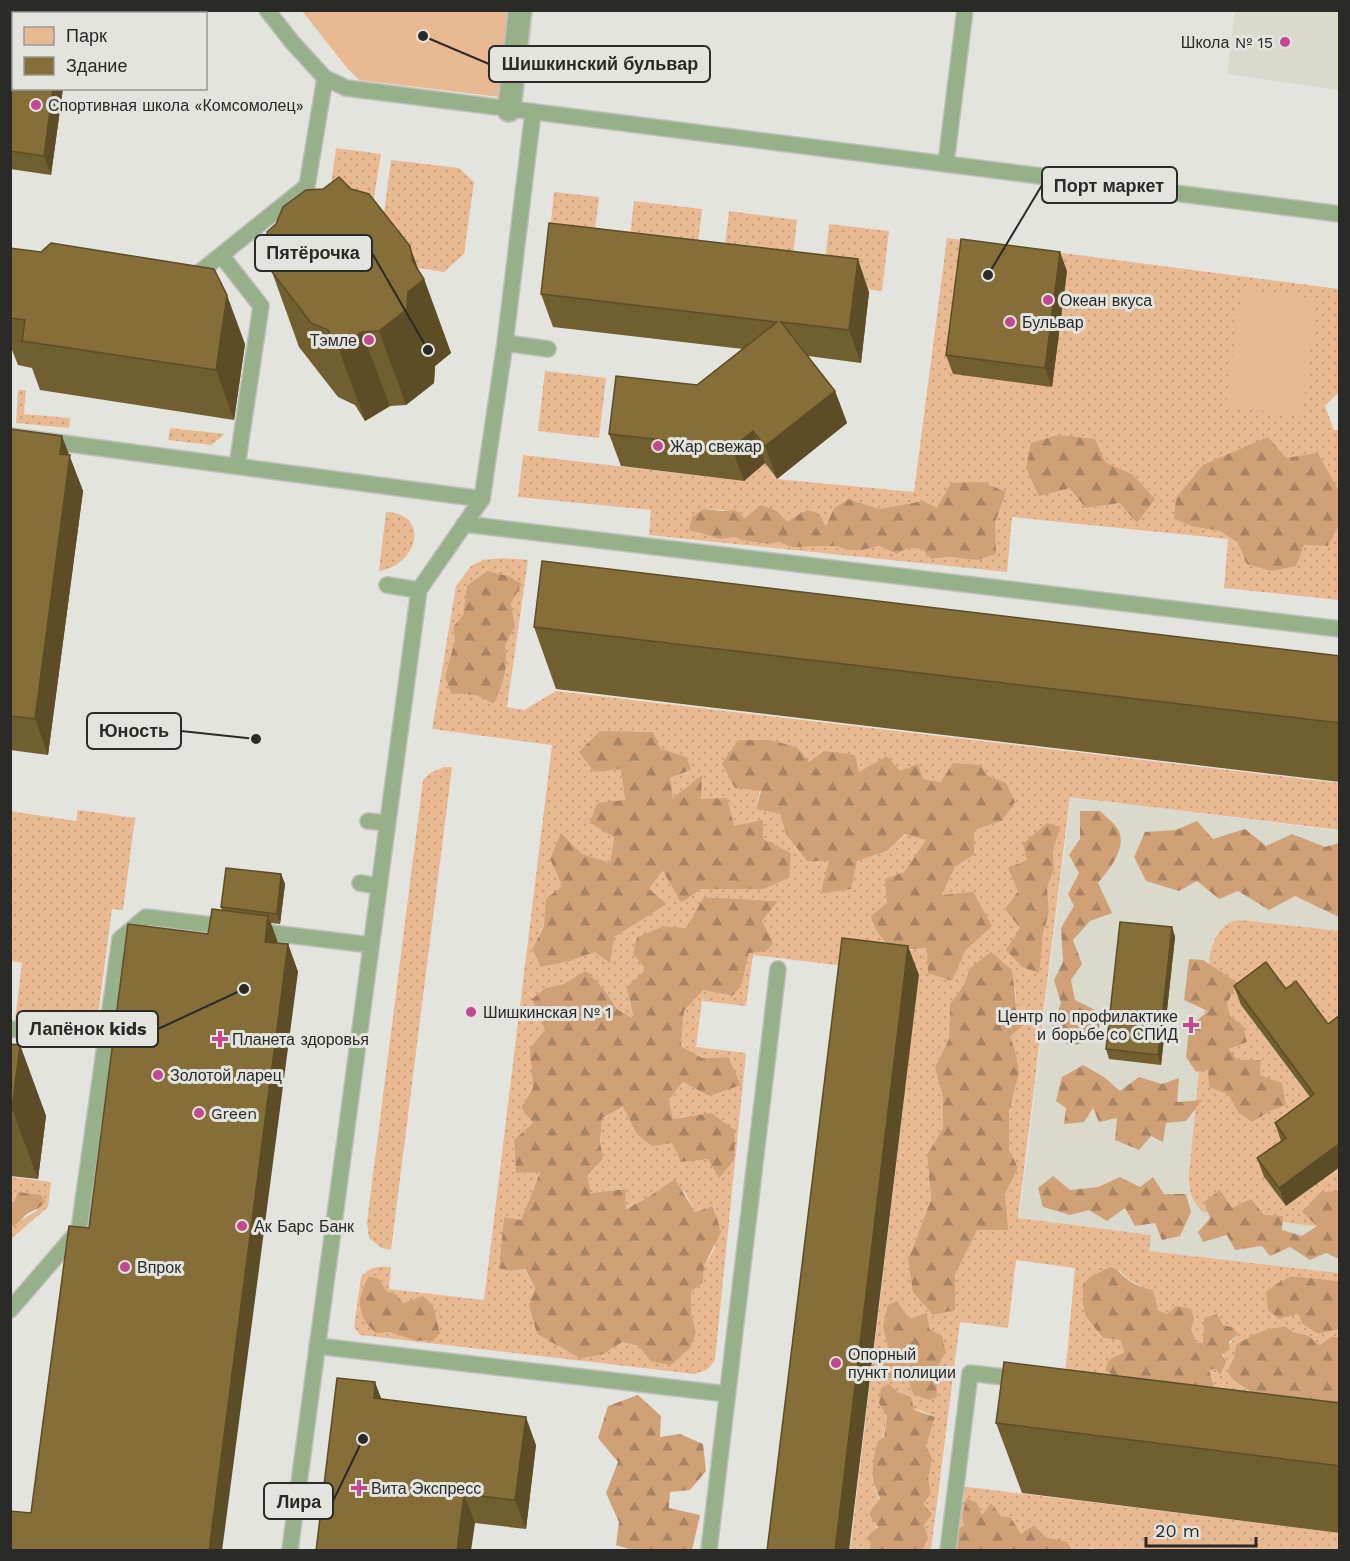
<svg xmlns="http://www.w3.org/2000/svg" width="1350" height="1561" font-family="'Work Sans',sans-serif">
<defs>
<pattern id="grass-dots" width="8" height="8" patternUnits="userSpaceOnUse" patternTransform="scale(1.5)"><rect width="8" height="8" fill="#e9ba92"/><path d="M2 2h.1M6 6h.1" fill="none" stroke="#c8a07e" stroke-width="1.8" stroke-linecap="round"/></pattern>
<pattern id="forest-firs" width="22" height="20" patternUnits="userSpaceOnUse" patternTransform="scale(1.5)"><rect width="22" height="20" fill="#d0a077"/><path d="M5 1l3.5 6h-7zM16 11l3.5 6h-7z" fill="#a98362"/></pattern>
</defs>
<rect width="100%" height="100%" fill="#e3e4dd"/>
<path fill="#d9dacc" d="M1235,11H1339V90L1227,74Z
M1071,797L1339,831V1273L1149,1251L1150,1235L1019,1219Z"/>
<path fill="url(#grass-dots)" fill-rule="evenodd" d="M336,148L381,154L370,222L329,199Z
M391,160L459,168L474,182L464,254L444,272L406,266L380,243Z
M554,192L599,197L592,256L548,251Z
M634,201L702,209L695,269L627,261Z
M729,211L797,220L790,280L722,272Z
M829,224L889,231L882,291L823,284Z
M947,238L1339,289V392L1325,406L1334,430H1339V491L1318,453L1194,527L1220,531L1237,542L1247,564L1304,545L1328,546L1339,525V600L1224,588L1228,539L1012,517L1007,572L649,535L651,510L518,497L523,455L744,481L765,463L776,479L914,492ZM1105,462L1132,474L1120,503L1086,508L1069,488ZM1006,492L995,523V554L977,560L949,557L931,559L922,549L908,548L897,554L879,546L862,550H846L836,546L792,547L779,542L768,544L742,540L735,537L721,539L689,530L704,509C721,511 732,508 745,518L777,511L787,521L807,510L818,513L827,526L849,499L879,509L923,501L937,509Z
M545,371L606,378L599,438L538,431Z
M18,390H26L24,414L70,418L69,428L16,423Z
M170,428L225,434L211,445L168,440Z
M386,512C432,514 417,566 379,571Z
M502,558L528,560L507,707L524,710L556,691L1339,783V830L1070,797L1018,1218L1151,1235L1149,1251L1339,1273V1281L1292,1276L1298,1314L1318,1334L1339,1329V1337H1331L1320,1345L1307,1335L1293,1332L1286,1327L1237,1345L1234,1358L1227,1371C1236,1387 1246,1385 1255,1397L1065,1376L1075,1268L1016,1260L1008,1328L960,1322L931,1550H923L928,1537L924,1525L923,1504L931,1494L928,1479L931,1458L926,1446L935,1417L922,1411L914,1410L910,1397L897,1392L879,1403L887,1416L874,1487C887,1510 875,1528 869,1550H850L919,975L753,955L746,1006L702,1001L696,1047L746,1053L715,1360L707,1370L695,1374L360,1335L354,1327L361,1277C369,1267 379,1266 391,1267L389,1289L484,1300L552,745L432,729L456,586L471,566L483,560ZM467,586L511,603L515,627L505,645C509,667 503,685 494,704L445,677L455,640L453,627L463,615ZM770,740L797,747L809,763L859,772L900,771L922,779L941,782L987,775L1006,783L1002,821L974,830V855L955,867L942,895L991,926L966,950L952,981L928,948L906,950L885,879L904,872L927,840L906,834L887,851L857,861L820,893L830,861L786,834L780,814L756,809ZM660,748L686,757L690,771L669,778L673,798L701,799L734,826L763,889H700L681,903L663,871L649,889L667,904L613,937L595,952L570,961L541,967L532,949L562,887L551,859L562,834L582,854L610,864L614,837L625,800L621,768ZM1061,827L1053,849L1054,870L1047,888L1049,912L1043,934L1038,973L1020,928L1005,909L1018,891L1027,860ZM705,897L778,901L762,921L765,952L749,953L741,987L732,996L703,990L684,1011L681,1046L702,1058L728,1057L709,1096L683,1082L669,1100L673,1119L688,1116L637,1134L624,1107L602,1118L600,1142L603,1159L588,1175L589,1193L625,1189V1209L650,1196L684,1191L695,1212L714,1206L716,1218L715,1248L704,1266L703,1283L691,1292V1312L696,1332L650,1361L639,1346L622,1342L604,1354L581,1359L537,1334L529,1306L535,1288L524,1269L511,1271L499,1268L504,1217L521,1220L540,1171L516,1173L514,1141L533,1123L521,1108L533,1088L531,1048L545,1030L546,988L563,984L586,972L603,988L617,1009L634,1020L646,969L664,926L686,928ZM969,968L1015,988L1017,1013L1024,1024L1010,1036C1024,1071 1003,1110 1009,1147C1010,1154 1015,1162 1018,1168L1005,1194L1006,1210L977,1229L955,1275V1309L908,1260L931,1199L927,1155L943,1128V1099L935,1067L949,1039L950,1004L964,985ZM1119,1270C1129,1282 1139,1286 1153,1290L1158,1310L1167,1314L1194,1320L1191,1329L1197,1343H1203L1204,1318L1217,1314L1223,1326L1239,1334C1224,1348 1222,1354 1220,1375L1216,1369L1209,1370L1214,1386L1125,1353L1120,1340L1103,1338L1086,1317ZM369,1276L378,1278L387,1292L396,1294L403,1303L422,1297L433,1305L440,1333L403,1337L389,1331L376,1333C363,1309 353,1302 369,1276ZM897,1301L910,1319L929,1329L946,1353C935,1366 936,1379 936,1397L881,1360L889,1350Z
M444,767H452L391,1250L381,1248L369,1238L367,1222L423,780L430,773Z
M78,810L135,818L123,910L112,909L95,1038L14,1028L22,963L11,961L10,811L76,821Z
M1241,920L1339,931V1049L1273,981L1241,1005L1303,1089L1336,1102L1264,1178L1286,1206L1339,1167V1229L1203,1212C1192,1202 1189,1191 1189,1176L1210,954C1214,937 1222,921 1241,920Z
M11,1177L51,1182L48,1207L11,1239L10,1227C21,1223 26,1215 37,1211L41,1195C29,1194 21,1202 11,1201Z
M960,1486L1340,1533L1339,1550H1132C1117,1547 1105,1554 1092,1548L1088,1550H1072L1066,1542L1046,1537L1034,1525L1021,1535L1011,1519L1001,1516L991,1504L982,1515L966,1498L962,1517L964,1526L956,1529Z"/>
<path fill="url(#forest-firs)" d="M1058,435L1095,439L1105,462L1132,474L1155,499L1137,523L1120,503L1086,508L1069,488L1039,496L1026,468L1031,443Z
M1268,437L1286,458L1318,453L1339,491V525L1328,546L1304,545L1296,566L1271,571L1247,564L1237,542L1220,531L1194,527L1174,519L1176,498L1203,465Z
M982,482L1006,492L995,523L996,554L977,560L949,557L931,559L922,549L908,548L897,554L879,546L862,550H846L836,546L792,547L779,542L768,544L742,540L735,537L721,539L689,530L692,517L704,509L722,511L735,510L745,518L761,505L777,511L787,521L807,510L819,513L826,526L834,508L849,499L879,509L923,501L937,508L951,483Z
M487,571L508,576L522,584L511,603L515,627L505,645C509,667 503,685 494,704L476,695L451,693L445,677L455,640L453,627L463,615L467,586Z
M600,731L653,732L660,748L686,757L691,770L670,778L673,798L702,775L701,799L727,798L734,826L763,820V839L791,853L789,878L763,889H701L681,903L663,871L649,889L667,904L614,937L610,963L595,952L570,961L541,967L532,949L544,926L546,899L562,886L550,859L561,833L582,854L610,863L614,837L590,823L597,803L625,800L621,769L594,772L579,752Z
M738,740H770L797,747L809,762L824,751L855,755L859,772L887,756L900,771L918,764L923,779L941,782L953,763L980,765L987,775L1006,783L1015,802L1002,821L974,830V855L955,867L942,895L973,892L992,926L966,950L952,981L928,973L927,948C896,951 881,949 871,916L887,903L885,879L904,872L926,840L905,834L887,851L857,861L851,889L820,894L829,861H807L786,834L780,814L756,809L761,791L735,788L722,764Z
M1080,811H1100C1105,816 1113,822 1117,828C1129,846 1109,870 1098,883L1112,913L1090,921L1073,940L1082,964L1071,980L1075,1000L1103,1014L1095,1040L1069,1046L1051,1029L1061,1003L1054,980L1063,962L1061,928L1074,906L1068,894L1079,873L1069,855L1080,839Z
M1197,821L1213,839L1245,829L1266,846L1292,834L1325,847L1339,843V917L1295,896L1269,910L1238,891L1219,899L1197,881L1179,891L1146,881L1134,857L1145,832L1176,830Z
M1047,823L1061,827L1053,849L1054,870L1047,888L1049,912L1043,934L1039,973L1022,967L1006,950L1020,928L1005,909L1018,891L1008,868L1027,860L1023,844Z
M704,897L778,901L762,921L773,944L765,952L749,953L741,987L732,996L703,990L684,1011L681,1046L702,1058L728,1057L741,1085L709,1096L683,1082L669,1100L673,1119L711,1113L735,1130L734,1160L719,1178L708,1159L681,1162L672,1143L652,1146L637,1134L623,1107L602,1118L600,1142L603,1159L588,1175L590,1193L625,1189L626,1209L650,1196L675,1179L695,1212L713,1206L721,1232L704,1266L703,1283L691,1292V1312L696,1332L690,1348L671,1365L650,1361L639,1346L622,1342L604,1354L581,1359L537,1334L529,1306L535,1288L525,1269L511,1271L499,1268L504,1217L521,1220L540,1172L516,1173L514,1140L533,1123L521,1108L533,1088L530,1048L545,1030L532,999L546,988L563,984L586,971L603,988L617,1009L634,1019L627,987L646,969L633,954L637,937L664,926L686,928Z
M991,952L1012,970L1017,1013L1024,1025L1010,1036L1015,1050L1019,1072L1009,1111V1149L1018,1168L1005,1194L1008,1230H977L955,1275V1310L933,1315L913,1292L908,1260L931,1199L927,1155L943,1128V1099L935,1067L949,1039L950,1004L964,985L969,969Z
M1189,959L1203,960L1238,983L1227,1003L1230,1016L1243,1026L1247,1042L1228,1049L1238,1060H1261L1260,1075L1282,1083L1286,1105L1270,1111L1252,1122L1239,1113L1228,1094L1209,1087L1208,1070L1196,1072L1186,1057L1189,1028L1208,1011L1184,1000Z
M1083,1065L1104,1077L1120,1091L1139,1077L1162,1084L1179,1078L1177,1102L1202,1100L1186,1121L1166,1123L1163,1142L1151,1136L1139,1150L1115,1140L1117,1118L1099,1122L1093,1108L1084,1122L1064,1124L1066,1108L1056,1101L1062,1077Z
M1053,1176L1070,1190L1098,1187L1120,1177L1140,1187L1153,1177L1164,1194H1186L1191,1212L1180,1236L1162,1240L1155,1223L1135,1226L1125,1208L1107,1221L1089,1210L1070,1215L1043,1207L1038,1188Z
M1220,1190L1232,1208L1251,1199L1264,1215L1283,1216L1282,1230L1302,1236L1317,1226L1302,1212L1321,1192L1339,1191V1259L1326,1253L1310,1260L1290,1247L1270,1256L1262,1246L1235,1250L1227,1235L1203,1242L1198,1232L1210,1218L1204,1202Z
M18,1192L41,1195L45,1202C38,1210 35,1209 27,1214C21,1219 19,1224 11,1227V1201L14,1202Z
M1110,1267C1122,1271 1120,1275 1130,1281C1137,1286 1145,1288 1153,1290L1158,1310L1167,1314L1176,1306L1191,1309L1194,1320L1191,1329L1197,1343L1203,1342L1204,1318L1217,1314L1223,1325L1231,1327L1239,1334L1229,1342L1230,1349L1222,1355L1226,1362L1220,1375L1216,1369L1209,1370L1214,1386L1210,1389L1118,1378L1106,1371C1106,1359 1115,1356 1125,1353L1120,1340L1103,1338L1086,1317L1083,1304V1284L1092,1276Z
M369,1276L378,1278L387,1292L396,1294L403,1303L423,1296L433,1305L440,1333L433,1341L414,1340L389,1332L376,1333C356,1316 356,1298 369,1276Z
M1292,1276L1339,1281V1329L1318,1334L1303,1324L1298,1314L1279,1319L1268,1310L1266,1292L1278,1283Z
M897,1301L910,1319L927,1313L929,1329L942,1336L946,1353C935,1366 936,1379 937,1397L929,1400L913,1394L908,1377L887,1378L881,1360L889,1350L883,1326L888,1305Z
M1286,1327L1293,1332L1307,1335L1320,1345L1331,1337H1339V1408L1255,1397C1246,1384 1237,1388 1227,1371L1234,1358L1236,1345C1253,1334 1266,1328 1286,1327Z
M889,1384L897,1392L911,1397L914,1410L935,1417L926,1446L932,1458L928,1479L931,1494L923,1504L932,1514L924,1525L928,1537L923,1550H869L871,1544L868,1536L878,1527L869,1514L880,1498C869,1480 872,1461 878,1441L884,1437L887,1416L879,1403L881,1388Z
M638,1395L661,1416L660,1437L680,1434L703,1444L706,1471L690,1490L670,1492L669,1508L700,1515L692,1550H632L616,1545L619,1522L606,1493L618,1462L598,1438L608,1406Z
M966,1498L977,1503L982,1515L991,1503L1001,1516L1011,1518L1021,1534L1034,1525L1046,1537L1067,1542L1072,1550H954L956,1529L964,1526L962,1517Z"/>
<path fill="#e9ba92" d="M302,11H527L517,99L359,80L348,69Z
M1242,289L1317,299L1302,416L1226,406Z"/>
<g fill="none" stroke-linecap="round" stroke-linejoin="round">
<g stroke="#bebfb9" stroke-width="18">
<path id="service" d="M267,10L292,42L325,78L346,88L1340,214
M946,163L965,10
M221,255L261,306L237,466
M190,280L307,186L325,78
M505,343L548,349
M10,436L482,499
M464,524L1340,629
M387,585L419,590
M368,821L388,823
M360,883L379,886
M255,931L371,945
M10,1029L47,1033
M10,1310L79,1230L120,939L146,917L228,927
M317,1346L727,1394
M290,1550L419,590L482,499L505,343L533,112
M709,1550L778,969
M948,1550L970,1373L1021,1379"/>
</g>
<g stroke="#bebfb9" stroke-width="26">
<path id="pedestrian" d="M509,110L520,10"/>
</g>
<use href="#service" stroke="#96b18a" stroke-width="15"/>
<use href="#pedestrian" stroke="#96b18a" stroke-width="22"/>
</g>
<path fill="#725f2f" d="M10,10H73V14H14L63,88L51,175L10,169Z
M10,248L245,344L234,420L40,390L32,368L18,365L10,345Z
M1067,271L1052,387L953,374L946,355Z
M272,272H419L424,279L451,353L435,366L434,383L406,405L390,406L365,421L355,405L338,397L299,347Z
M869,292L861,363L808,356L835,391L847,423L777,479L765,463L744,481L621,466L609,434L697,385L743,349L553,327L541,294Z
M10,429L69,455L83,491L48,755L10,750Z
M534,627L1340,656V782L556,689Z
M281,874L285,884L280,924L271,923L278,943L288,944L298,972L31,1513L89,1228L208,934L222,910L221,907Z
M1172,927L1175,937L1161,1065L1109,1059L1106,1049Z
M1234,986L1286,989L1328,1024L1340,1015L1286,1206L1264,1177L1257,1158L1281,1141L1275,1123L1310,1097L1241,1005Z
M10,1044L20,1045L46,1116L38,1179L10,1176Z
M382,1399L536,1445L526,1529L475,1523Z
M1340,1403V1533L1022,1493L996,1423Z"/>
<path fill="#5d4d26" d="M64,10H73V14H63Z
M53,88H63L51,175L44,156Z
M410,246L422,280L424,279L451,353L435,366L434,383L406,405L379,331L408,292L413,262Z
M1060,252L1067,271L1052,387L1045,368Z
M858,259L869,292L861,363L849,330Z
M227,295L245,344L234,420L216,370Z
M362,332L390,406L365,421L338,347Z
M835,391L847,423L777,479L765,446Z
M753,431L765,463L744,481L732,448Z
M62,436L83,491L48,755L35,719Z
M281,874L285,884L280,924L277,914Z
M268,916L278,943L265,942Z
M1172,927L1175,937L1161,1065L1158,1055Z
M288,944L298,972L222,1551H209Z
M908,946L919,975L849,1551H835Z
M20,1045L46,1116L38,1179L12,1109Z
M1340,1143V1167L1286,1206L1279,1188Z
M375,1382L386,1411L374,1398Z
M526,1417L536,1445L526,1529L515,1500Z
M464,1494L475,1523L471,1551H457Z"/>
<path fill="#856e37" stroke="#5d4d26" stroke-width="1.5" d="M10,10H64L63,14H14V88H53L44,156L10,151Z
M339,177L351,189L369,194L410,246L413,262L424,279L408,292L407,309L379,331L362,332L338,347L328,330L311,323L272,272L267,232L276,224L283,207L306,190L323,189Z
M549,223L858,259L849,330L781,322L835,391L765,446L753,431L732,448L609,434L616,376L697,385L777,322L541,294Z
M961,239L1060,252L1045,368L946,355Z
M51,243L214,269L227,295L216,370L22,341L25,320L10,318V248L41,252Z
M10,429L62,436L60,454L70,455L35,719L10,716Z
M542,561L1340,656V723L534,627Z
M226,868L281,874L277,914L221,907Z
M212,909L268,916L265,942L288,944L209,1551H10V1511L31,1513L69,1226L89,1228L128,924L208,934Z
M1120,922L1172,927L1158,1055L1106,1049Z
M842,938L908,946L835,1551H767Z
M1266,962L1286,989L1296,981L1328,1024L1340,1015V1143L1279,1188L1257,1158L1286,1138L1275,1123L1314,1094L1234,986Z
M10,1044L20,1045L12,1109H10Z
M1004,1362L1340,1403V1466L996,1423Z
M337,1378L375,1382L374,1398L526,1417L515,1500L464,1494L457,1551H316Z"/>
<g fill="#c54691" stroke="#e3e4dd" stroke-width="2">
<circle cx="1285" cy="42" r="6"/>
<circle cx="36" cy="105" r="6"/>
<circle cx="1048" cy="300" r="6"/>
<circle cx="1010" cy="322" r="6"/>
<circle cx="369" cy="340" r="6"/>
<circle cx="658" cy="446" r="6"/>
<circle cx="471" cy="1012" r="6"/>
<path d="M1188 1016h6v6h6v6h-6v6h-6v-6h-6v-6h6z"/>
<path d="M217 1030h6v6h6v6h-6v6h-6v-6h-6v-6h6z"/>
<circle cx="158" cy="1075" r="6"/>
<circle cx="199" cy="1113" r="6"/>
<circle cx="242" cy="1226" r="6"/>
<circle cx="125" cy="1267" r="6"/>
<circle cx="836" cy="1363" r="6"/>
<path d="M356 1479h6v6h6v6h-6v6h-6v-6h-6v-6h6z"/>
</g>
<g text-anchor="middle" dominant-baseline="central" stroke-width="6" stroke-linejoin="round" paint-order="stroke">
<g font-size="16" fill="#2a2a28" stroke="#e3e4dd" text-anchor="start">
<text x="1273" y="42" text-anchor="end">Школа № 15</text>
<text x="48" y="105">Спортивная школа «Комсомолец»</text>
<text x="1060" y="300">Океан вкуса</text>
<text x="1022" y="322">Бульвар</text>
<text x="357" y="340" text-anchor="end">Тэмле</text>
<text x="670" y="446">Жар свежар</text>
<text x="483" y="1012">Шишкинская № 1</text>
<text x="1178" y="1016" text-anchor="end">Центр по профилактике<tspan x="1178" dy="18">и борьбе со СПИД</tspan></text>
<text x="232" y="1039">Планета здоровья</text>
<text x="170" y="1075">Золотой ларец</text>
<text x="211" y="1113">Green</text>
<text x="254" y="1226">Ак Барс Банк</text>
<text x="137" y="1267">Впрок</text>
<text x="848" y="1354">Опорный<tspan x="848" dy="18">пункт полиции</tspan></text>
<text x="371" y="1488">Вита Экспресс</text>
</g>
</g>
<path fill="none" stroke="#2a2a28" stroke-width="2" d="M423 36L489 64M988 275L1042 185M428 350L372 253M256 739L181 731M244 989L158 1029M363 1439L333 1501"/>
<g fill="#2a2a28" stroke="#e3e4dd" stroke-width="2">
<circle cx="423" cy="36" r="6"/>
<circle cx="988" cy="275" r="6"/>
<circle cx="428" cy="350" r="6"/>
<circle cx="256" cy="739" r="6"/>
<circle cx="244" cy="989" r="6"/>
<circle cx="363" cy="1439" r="6"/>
</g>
<g fill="#e3e4dd" stroke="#2a2a28" stroke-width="2">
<rect x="489" y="46" width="221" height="36" rx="6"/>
<rect x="1042" y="167" width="135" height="36" rx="6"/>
<rect x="255" y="235" width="117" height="36" rx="6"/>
<rect x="87" y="713" width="94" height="36" rx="6"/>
<rect x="17" y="1011" width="141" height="36" rx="6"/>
<rect x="264" y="1483" width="69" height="36" rx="6"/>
</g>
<g font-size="18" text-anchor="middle" font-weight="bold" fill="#2a2a28">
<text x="600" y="70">Шишкинский бульвар</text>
<text x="1109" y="192">Порт маркет</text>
<text x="313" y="259">Пятёрочка</text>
<text x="134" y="737">Юность</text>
<text x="88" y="1035">Лапёнок kids</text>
<text x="299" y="1508">Лира</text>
</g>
<rect width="1350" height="1561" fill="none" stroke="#2a2a28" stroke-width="24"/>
<rect x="12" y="12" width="195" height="78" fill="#e3e4dd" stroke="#999a95" stroke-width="1.5"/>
<rect x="24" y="27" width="30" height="18" fill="#e9ba92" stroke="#999a95" stroke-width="1.5"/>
<text x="66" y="42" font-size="18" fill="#2a2a28">Парк</text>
<rect x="24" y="57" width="30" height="18" fill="#856e37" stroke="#999a95" stroke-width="1.5"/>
<text x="66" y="72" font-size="18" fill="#2a2a28">Здание</text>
<path d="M1146 1537v9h110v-9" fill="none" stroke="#2a2a28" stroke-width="3"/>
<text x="1155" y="1537" font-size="18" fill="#2a2a28" stroke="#e3e4dd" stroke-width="4.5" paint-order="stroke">20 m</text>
</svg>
